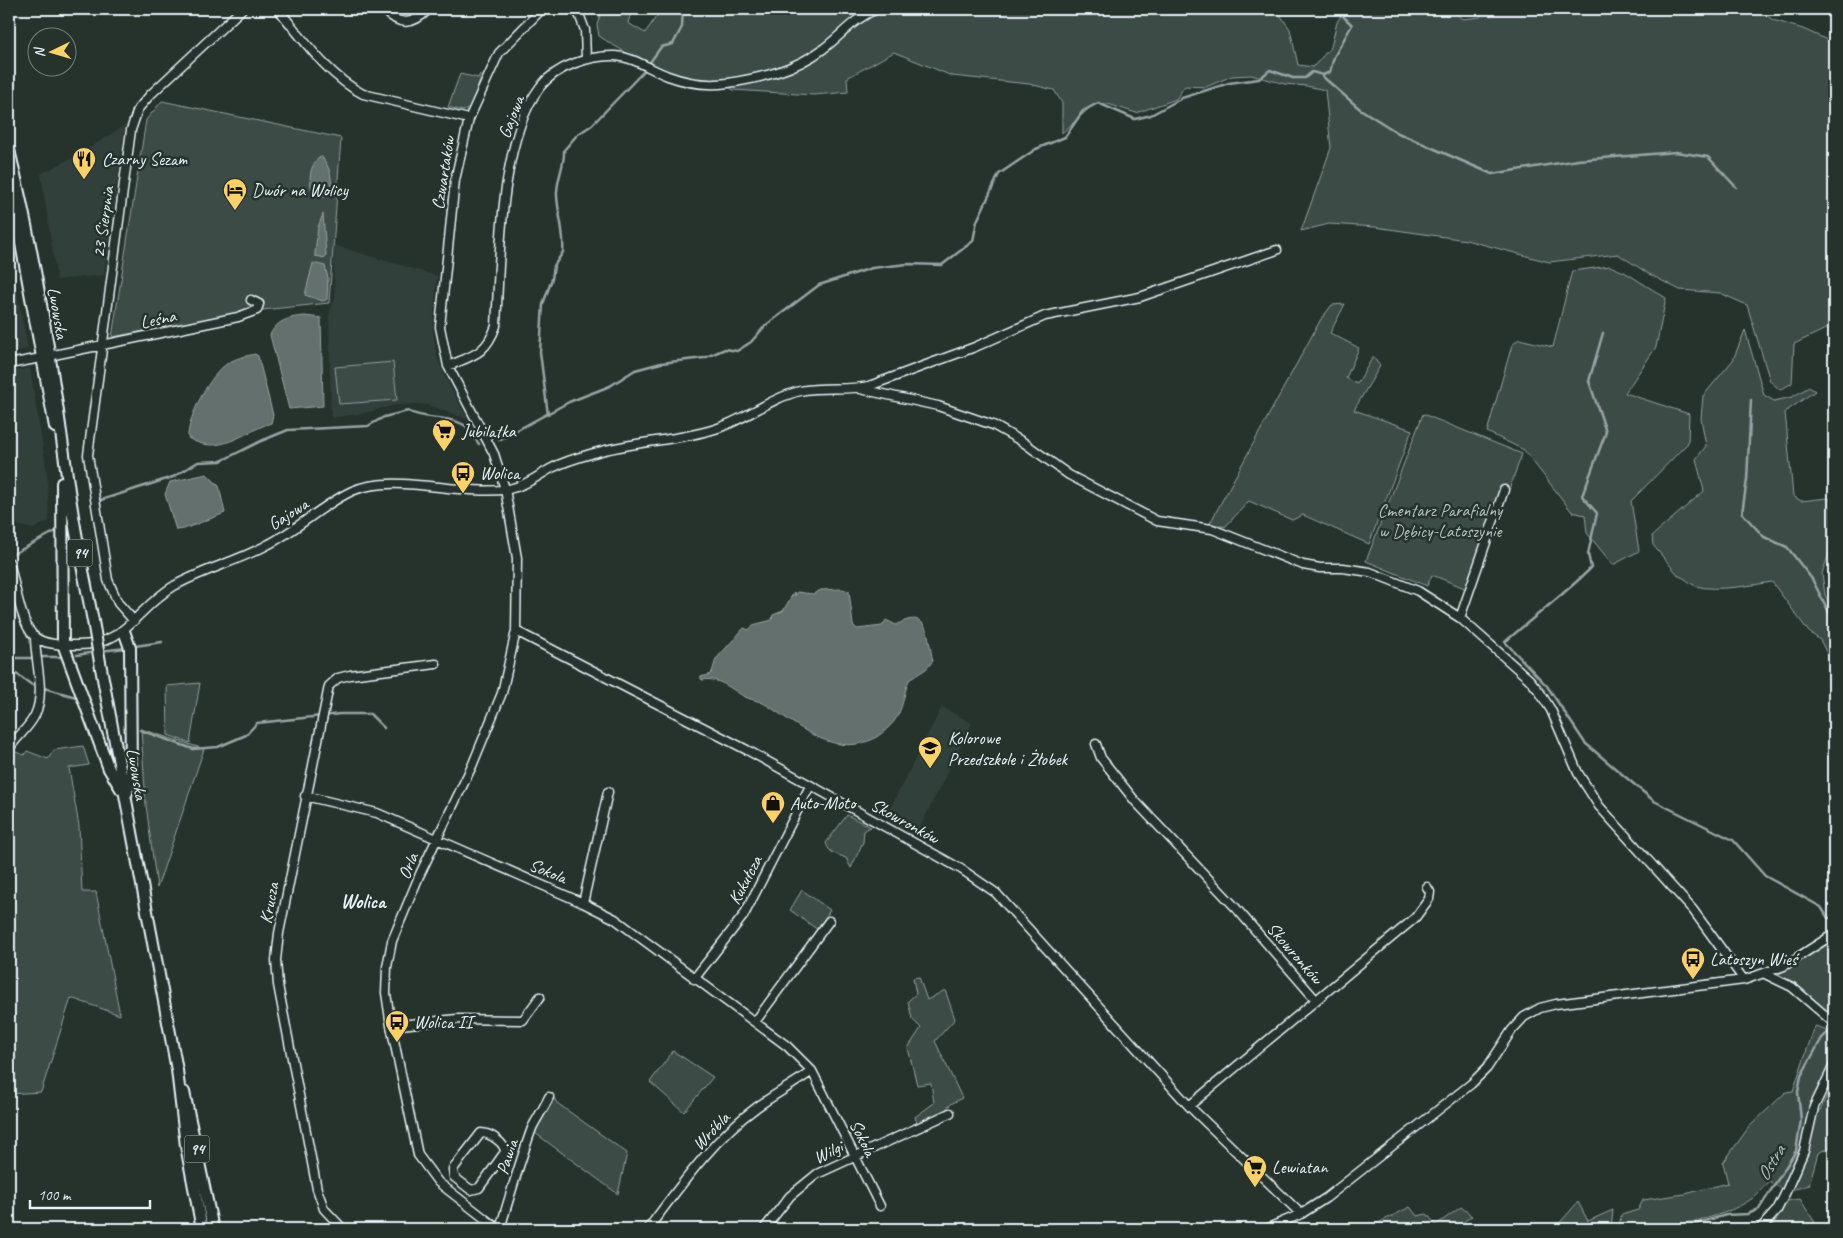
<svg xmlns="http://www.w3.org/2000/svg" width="1843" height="1238" font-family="Caveat,sans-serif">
<rect width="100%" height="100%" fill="#26332d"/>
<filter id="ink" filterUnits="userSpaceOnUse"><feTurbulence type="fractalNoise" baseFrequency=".02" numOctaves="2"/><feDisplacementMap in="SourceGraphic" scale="10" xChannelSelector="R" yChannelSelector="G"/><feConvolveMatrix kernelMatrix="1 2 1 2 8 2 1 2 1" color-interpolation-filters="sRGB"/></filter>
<g filter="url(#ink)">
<path fill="#333f3a" d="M125,125L104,275L57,280L41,174L85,151Z
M333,245L437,276L433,331L436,354L445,377L468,419L428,405L419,404L395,405L364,413L331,418L329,315L335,298Z
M9,251L28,349L9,353Z
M30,368L47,473L49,521L33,529L18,525L9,519V372Z
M942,707L972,723L915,837L889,822L887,814Z"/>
<path fill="#3e4b47" stroke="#939ea0" d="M602,9H638L631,12L628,23L645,33L656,17L664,9H1276L1290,29L1298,65L1313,67L1331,47L1337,22L1345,9H1451L1462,19L1480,17L1486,9H1758L1773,20L1803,29L1834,43V325L1794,344L1792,383L1780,390L1770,381L1747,305L1720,293L1680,290L1649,274L1618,254L1549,262L1466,240L1375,227L1329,224L1301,231L1331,148L1325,90L1307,86L1285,84L1251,75L1232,76L1206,87L1185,86L1176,99L1136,113L1108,104H1094L1062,133V103L1054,90L1029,84L952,76L894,52L847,78L848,92L814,95L733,90L721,81C678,83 634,59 599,36L597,25Z
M460,74L478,78L480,74L482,75L470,108L463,111L448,107Z
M162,101L341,138L329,303L244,312L112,337L146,120Z
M1610,266L1626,273L1666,298L1656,347L1625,393L1689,414L1688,443L1631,501L1639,551L1613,565L1587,533L1585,515L1572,512L1524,450L1487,432L1512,345L1519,339L1553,347L1572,271Z
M1345,304L1330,333L1359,348L1346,378L1357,384L1373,357L1380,366L1354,410L1412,430L1369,544L1303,515L1292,520L1249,501L1225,527L1210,523L1321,319L1332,305Z
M1745,330L1764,395L1774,401L1792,397L1809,387L1815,391L1785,412L1793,496L1801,501L1827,498L1834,501V547L1829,554L1822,573L1825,595L1834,612V667L1820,640L1809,632L1772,582C1753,585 1715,592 1696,586C1690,584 1686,578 1679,576L1653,545L1652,536L1704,491L1696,459L1706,446L1701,418L1703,396L1733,360Z
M393,362L397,400L339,404L335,367Z
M1423,414L1522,454L1472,591L1432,575L1427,586L1366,561Z
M200,683L190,743L168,735L167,686Z
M141,729L204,749L157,888L146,805Z
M83,746L89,765L69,768L79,826L82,892H96L120,1015L71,998L41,1092L9,1094V759L13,751L24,755L27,751L48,759L54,750Z
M847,815L871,827L864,830L863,842L851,868L846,858C837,854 829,854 826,843Z
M802,890L830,910L818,930L790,910Z
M1834,939V1018L1779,974Z
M919,977L927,1000L945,990L955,1019L935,1041L962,1098L951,1104L945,1110L917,1123L915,1117L934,1103L931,1083L917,1085L908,1048L921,1028L912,1019L908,1001L916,994L913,978Z
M1815,1026L1834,1032V1055L1809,1105L1820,1111L1834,1078V1127H1831L1830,1147L1818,1153L1809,1185C1789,1191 1786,1193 1769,1181C1764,1186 1759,1193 1753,1198C1719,1222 1660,1229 1619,1229L1621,1215L1638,1210L1643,1200L1685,1194L1728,1183L1723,1163L1749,1127L1786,1092L1793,1091Z
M673,1051L713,1077L684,1112L650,1082Z
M554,1098L557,1103L627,1153L618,1194L535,1133L550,1101Z
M1800,1199L1819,1229H1768L1778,1218L1787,1201Z
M1578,1202L1588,1221L1613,1210L1611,1229H1549L1556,1227Z
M1410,1207L1417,1216L1427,1214L1436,1225L1461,1207L1472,1216L1453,1229H1366Z"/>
<path fill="#636f6d" stroke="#98a3a5" d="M321,156C331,168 333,180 330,194L325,197L314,196C308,181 308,167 321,156Z
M323,214L326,255L325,258L315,256V253L318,227Z
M313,263L325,266L328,278L327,299L323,301L305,295Z
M305,316L321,318L323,406L289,409L270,335C277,320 290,317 305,316Z
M255,354L258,356L273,415L271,423C243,432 219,457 188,438C187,418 210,374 228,363C236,358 246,356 255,354Z
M207,474L219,486L225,513L184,529L176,530L165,494L170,482Z
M842,589L849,591L853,625L857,629L882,626L886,620L896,625C930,606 927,637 933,661L926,669L909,680C904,692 904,703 898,715C894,724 880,736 871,740C831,757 797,724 765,704C758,700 750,700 743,696C730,688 718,677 702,680L700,677L709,675L712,672L716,659L744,628L749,630L753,625L772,620L773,615L783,611L794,592L795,596L797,592L813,594L821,590Z"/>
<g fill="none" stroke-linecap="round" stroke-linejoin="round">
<path stroke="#98a3a5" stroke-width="2.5" d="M1322,76L1360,109L1398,133L1492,174L1578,160L1676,152L1708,157L1736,187
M1603,333L1589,381L1606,432L1582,496L1597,513L1588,554L1591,568C1564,595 1534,616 1505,642L1547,686L1585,743L1654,801L1733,840L1765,876L1821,907L1828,918H1834
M1751,400L1747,480L1742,513L1764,537L1787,547L1812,579L1834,622
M548,415L540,352L543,304L552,279L554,266L563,252C565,233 558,215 557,196C556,179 565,166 564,150L577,135L592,125L643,72L661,47L673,44L682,27L683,9
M499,440L569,402L610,386L635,370L661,363L704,358L725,349L737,351L751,342L765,326L819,285L872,268L907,264L942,265L973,241L977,221L999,174L1036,149L1065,137L1083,111L1098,103L1135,119L1151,115L1182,98L1229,83L1259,79L1270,70L1293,78H1305L1312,72L1323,75L1330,72L1334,57L1352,25L1341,14L1347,9
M101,500L173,477L198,462L221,461L261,441L288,430L368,426L384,417L408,411C425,421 449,414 467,427C471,431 475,439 479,444
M15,553L56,531
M135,646L162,642
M100,651L126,648
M9,654L14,658H31
M77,655L95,652
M40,657H61
M15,673L32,685
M44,688L76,697
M140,730L193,749L218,747L246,735L257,723L340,714H370L384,728
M1678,1229L1726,1215L1748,1214L1759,1209L1796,1151L1801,1120L1798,1092L1801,1076L1822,1038L1834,1027"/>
<g stroke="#e8f1f8" stroke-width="11">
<path id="minor" d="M278,9C303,39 327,75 363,94L469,119
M384,9C399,27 413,25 429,9
M577,9L585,30L586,59
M49,356L238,317L257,310L259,304L251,300
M9,364L41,358
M448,366C474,355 486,354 496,326C500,258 499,141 540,87C556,66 591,55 615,56C634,57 651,70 668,76C687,83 707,86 728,83C761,78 795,70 823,49C842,35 854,18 877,9
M860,389L938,406L993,425L1023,442L1069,475L1157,521L1212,529L1303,565L1320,568H1343L1370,572L1418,591L1460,618L1529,679L1539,691L1551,710L1578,773L1599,806L1693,910L1744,980
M9,562C14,579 21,625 34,636C43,645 63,645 76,645C127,646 136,608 174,586C204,569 239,561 269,544C298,529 322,505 352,491C395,472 462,497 509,489C527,485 537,476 552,468C565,461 580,457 594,453C634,441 677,441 715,429C745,420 770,398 800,391C823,386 846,391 869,386L975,347L1045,316L1140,297L1277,250
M1460,618L1504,490
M134,621L118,603L108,580L88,455L131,130L138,109L150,95L242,9
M516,631L747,750L961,869L996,893L1189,1106L1301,1214
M1096,744L1101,758L1135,801L1236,908L1316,1000
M9,749C16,737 29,728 35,715C46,692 35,662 35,637
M305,796L377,813L583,903L615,919L787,1046L812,1071L880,1206
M583,903L608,792
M1765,974L1792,987L1834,1023
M694,979L744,915L810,786
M755,1022L829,921
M391,1026L457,1019L523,1020L540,997
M1189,1106L1415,918L1429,899L1430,892L1427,887
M481,1133C490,1133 505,1143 505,1152L479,1188L471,1190L454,1177L453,1169Z
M343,1229L324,1209L317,1189L278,985L276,960L279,933L329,686L338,678L350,675L436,664
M498,1229L438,1182L418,1155L391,1026L386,993L387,967L392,941L420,874L472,766L502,693L516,631L517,558L505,489L494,454L448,366L440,327L455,180L469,119L499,53L542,9
M500,1229C510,1195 520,1161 532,1128C537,1118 544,1108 549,1097
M648,1229C680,1186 714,1138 757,1107C775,1094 794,1084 812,1071
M764,1229L790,1196L817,1174L950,1113
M1266,1229L1301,1214L1326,1198L1471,1084L1487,1068L1512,1030L1524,1017L1540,1008L1556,1004L1744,980L1784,966L1834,934
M1760,1229L1777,1210L1784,1196L1804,1151L1814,1107L1834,1065"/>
</g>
<g stroke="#e8f1f8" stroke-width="14">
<path id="major" d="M9,150C36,259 53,372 68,483C74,529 84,575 93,621
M9,179L55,427
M62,483L63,644L109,769L121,789
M124,631L130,648L131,775L127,793
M101,668L177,1070L186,1146L202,1229
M184,1092L213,1229"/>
</g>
<use href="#minor" stroke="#26332d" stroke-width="8"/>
<use href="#major" stroke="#26332d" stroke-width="10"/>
<g stroke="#e8f1f8" stroke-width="14" stroke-linecap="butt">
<path id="major-bridge" d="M93,621L101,668"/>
</g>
<use href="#major-bridge" stroke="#26332d" stroke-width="10"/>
</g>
</g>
<defs>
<g id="restaurant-pin" transform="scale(1.25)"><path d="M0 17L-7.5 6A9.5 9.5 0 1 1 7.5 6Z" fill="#ffd166" stroke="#26332d"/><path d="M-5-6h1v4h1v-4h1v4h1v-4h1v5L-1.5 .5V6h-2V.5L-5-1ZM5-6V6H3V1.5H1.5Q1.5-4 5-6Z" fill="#111"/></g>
<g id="hotel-pin" transform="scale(1.25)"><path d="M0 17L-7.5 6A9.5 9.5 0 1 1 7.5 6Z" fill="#ffd166" stroke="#26332d"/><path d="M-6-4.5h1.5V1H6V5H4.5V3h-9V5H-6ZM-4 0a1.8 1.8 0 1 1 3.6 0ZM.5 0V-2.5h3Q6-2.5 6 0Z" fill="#111"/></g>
<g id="supermarket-pin" transform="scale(1.25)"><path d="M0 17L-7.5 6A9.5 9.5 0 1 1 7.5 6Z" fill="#ffd166" stroke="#26332d"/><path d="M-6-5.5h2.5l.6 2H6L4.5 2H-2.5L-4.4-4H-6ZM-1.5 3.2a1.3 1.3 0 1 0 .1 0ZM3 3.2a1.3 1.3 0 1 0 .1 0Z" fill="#111"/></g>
<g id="bus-pin" transform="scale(1.25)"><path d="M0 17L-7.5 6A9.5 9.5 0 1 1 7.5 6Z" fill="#ffd166" stroke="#26332d"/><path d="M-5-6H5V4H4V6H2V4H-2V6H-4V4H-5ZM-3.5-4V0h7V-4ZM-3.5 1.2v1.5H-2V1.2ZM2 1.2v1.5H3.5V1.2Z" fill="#111"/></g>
<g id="school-pin" transform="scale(1.25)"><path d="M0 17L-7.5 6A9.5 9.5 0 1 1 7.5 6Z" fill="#ffd166" stroke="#26332d"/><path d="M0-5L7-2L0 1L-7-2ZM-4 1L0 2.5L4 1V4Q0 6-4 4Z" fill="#111"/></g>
<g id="shop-pin" transform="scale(1.25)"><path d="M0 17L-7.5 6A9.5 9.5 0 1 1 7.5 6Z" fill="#ffd166" stroke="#26332d"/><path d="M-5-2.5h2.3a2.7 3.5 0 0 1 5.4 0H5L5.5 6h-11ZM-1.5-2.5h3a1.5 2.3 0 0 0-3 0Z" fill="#111"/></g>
</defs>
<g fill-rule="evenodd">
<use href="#restaurant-pin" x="84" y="159"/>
<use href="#hotel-pin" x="235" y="190"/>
<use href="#supermarket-pin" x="444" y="431"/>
<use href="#bus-pin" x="463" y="473"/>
<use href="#school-pin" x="930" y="748"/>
<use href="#shop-pin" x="773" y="803"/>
<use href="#bus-pin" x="1693" y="959"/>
<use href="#bus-pin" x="397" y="1022"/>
<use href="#supermarket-pin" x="1255" y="1167"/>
</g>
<g text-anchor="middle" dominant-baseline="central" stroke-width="5" stroke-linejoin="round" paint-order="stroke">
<g fill="#26332d" stroke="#aeb8bb" stroke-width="1">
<rect x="67.5" y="539.5" width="25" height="27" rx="4"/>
<rect x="184.5" y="1135.5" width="25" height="27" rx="4"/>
</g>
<g font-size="16" font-weight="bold" fill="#e8f1f8">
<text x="80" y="553">94</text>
<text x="197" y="1149">94</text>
</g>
<g font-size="18" fill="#e8f1f8" stroke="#26332d">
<text transform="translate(511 117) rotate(-69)">Gajowa</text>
<text transform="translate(443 173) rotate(-81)">Czwartaków</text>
<text transform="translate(103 222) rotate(-82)">23 Sierpnia</text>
<text transform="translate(58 313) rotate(80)">Lwowska</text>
<text transform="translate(158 319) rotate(-12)">Leśna</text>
<text transform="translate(288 514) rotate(-33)">Gajowa</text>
<text transform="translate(137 774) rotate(80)">Lwowska</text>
<text transform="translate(905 821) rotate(29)">Skowronków</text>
<text transform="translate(408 866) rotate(-67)">Orla</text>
<text transform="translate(548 871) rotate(23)">Sokola</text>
<text transform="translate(745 880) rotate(-62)">Kukułcza</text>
<text transform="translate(269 903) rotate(-79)">Krucza</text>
<text transform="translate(1295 953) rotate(49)">Skowronków</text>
<text transform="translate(711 1131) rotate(-46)">Wróbla</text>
<text transform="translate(863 1138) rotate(64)">Sokola</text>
<text transform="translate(828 1152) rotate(-26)">Wilgi</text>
<text transform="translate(507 1157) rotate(-72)">Pawia</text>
</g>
<g font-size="18" fill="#e8f1f8" stroke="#26332d" text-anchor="start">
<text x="102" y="159">Czarny Sezam</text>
<text x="252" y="190">Dwór na Wolicy</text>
<text x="462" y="431">Jubilatka</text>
<text x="480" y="473">Wolica</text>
<text x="948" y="738">Kolorowe<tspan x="948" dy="21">Przedszkole i Żłobek</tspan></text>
<text x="790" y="803">Auto-Moto</text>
<text x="1710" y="959">Latoszyn Wieś</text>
<text x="414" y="1022">Wolica II</text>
<text x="1272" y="1167">Lewiatan</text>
</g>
<g font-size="18" fill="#b5bfc3" stroke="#26332d">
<text x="1440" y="510">Cmentarz Parafialny<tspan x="1440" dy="21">w Dębicy-Latoszynie</tspan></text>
</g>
<g font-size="19" font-style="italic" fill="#b3bdc0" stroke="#26332d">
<text transform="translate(1771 1163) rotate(-59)">Ostra</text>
</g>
<g font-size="20" font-weight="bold" fill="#e8f1f8" stroke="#26332d">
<text x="363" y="901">Wolica</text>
</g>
</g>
<rect width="1843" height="1238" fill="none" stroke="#26332d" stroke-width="30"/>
<rect x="15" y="15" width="1813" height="1208" fill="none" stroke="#e8f1f8" stroke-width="2" filter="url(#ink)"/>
<g transform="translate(52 52) rotate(265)"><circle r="24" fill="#26332d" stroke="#747f7e"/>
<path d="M0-4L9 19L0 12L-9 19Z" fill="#ffd166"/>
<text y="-8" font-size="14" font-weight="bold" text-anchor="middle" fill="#e8f1f8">N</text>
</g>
<path d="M30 1200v8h120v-8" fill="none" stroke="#e8f1f8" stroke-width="2.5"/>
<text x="38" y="1200" font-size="15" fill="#e8f1f8" stroke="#26332d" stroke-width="4" paint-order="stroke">100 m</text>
</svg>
